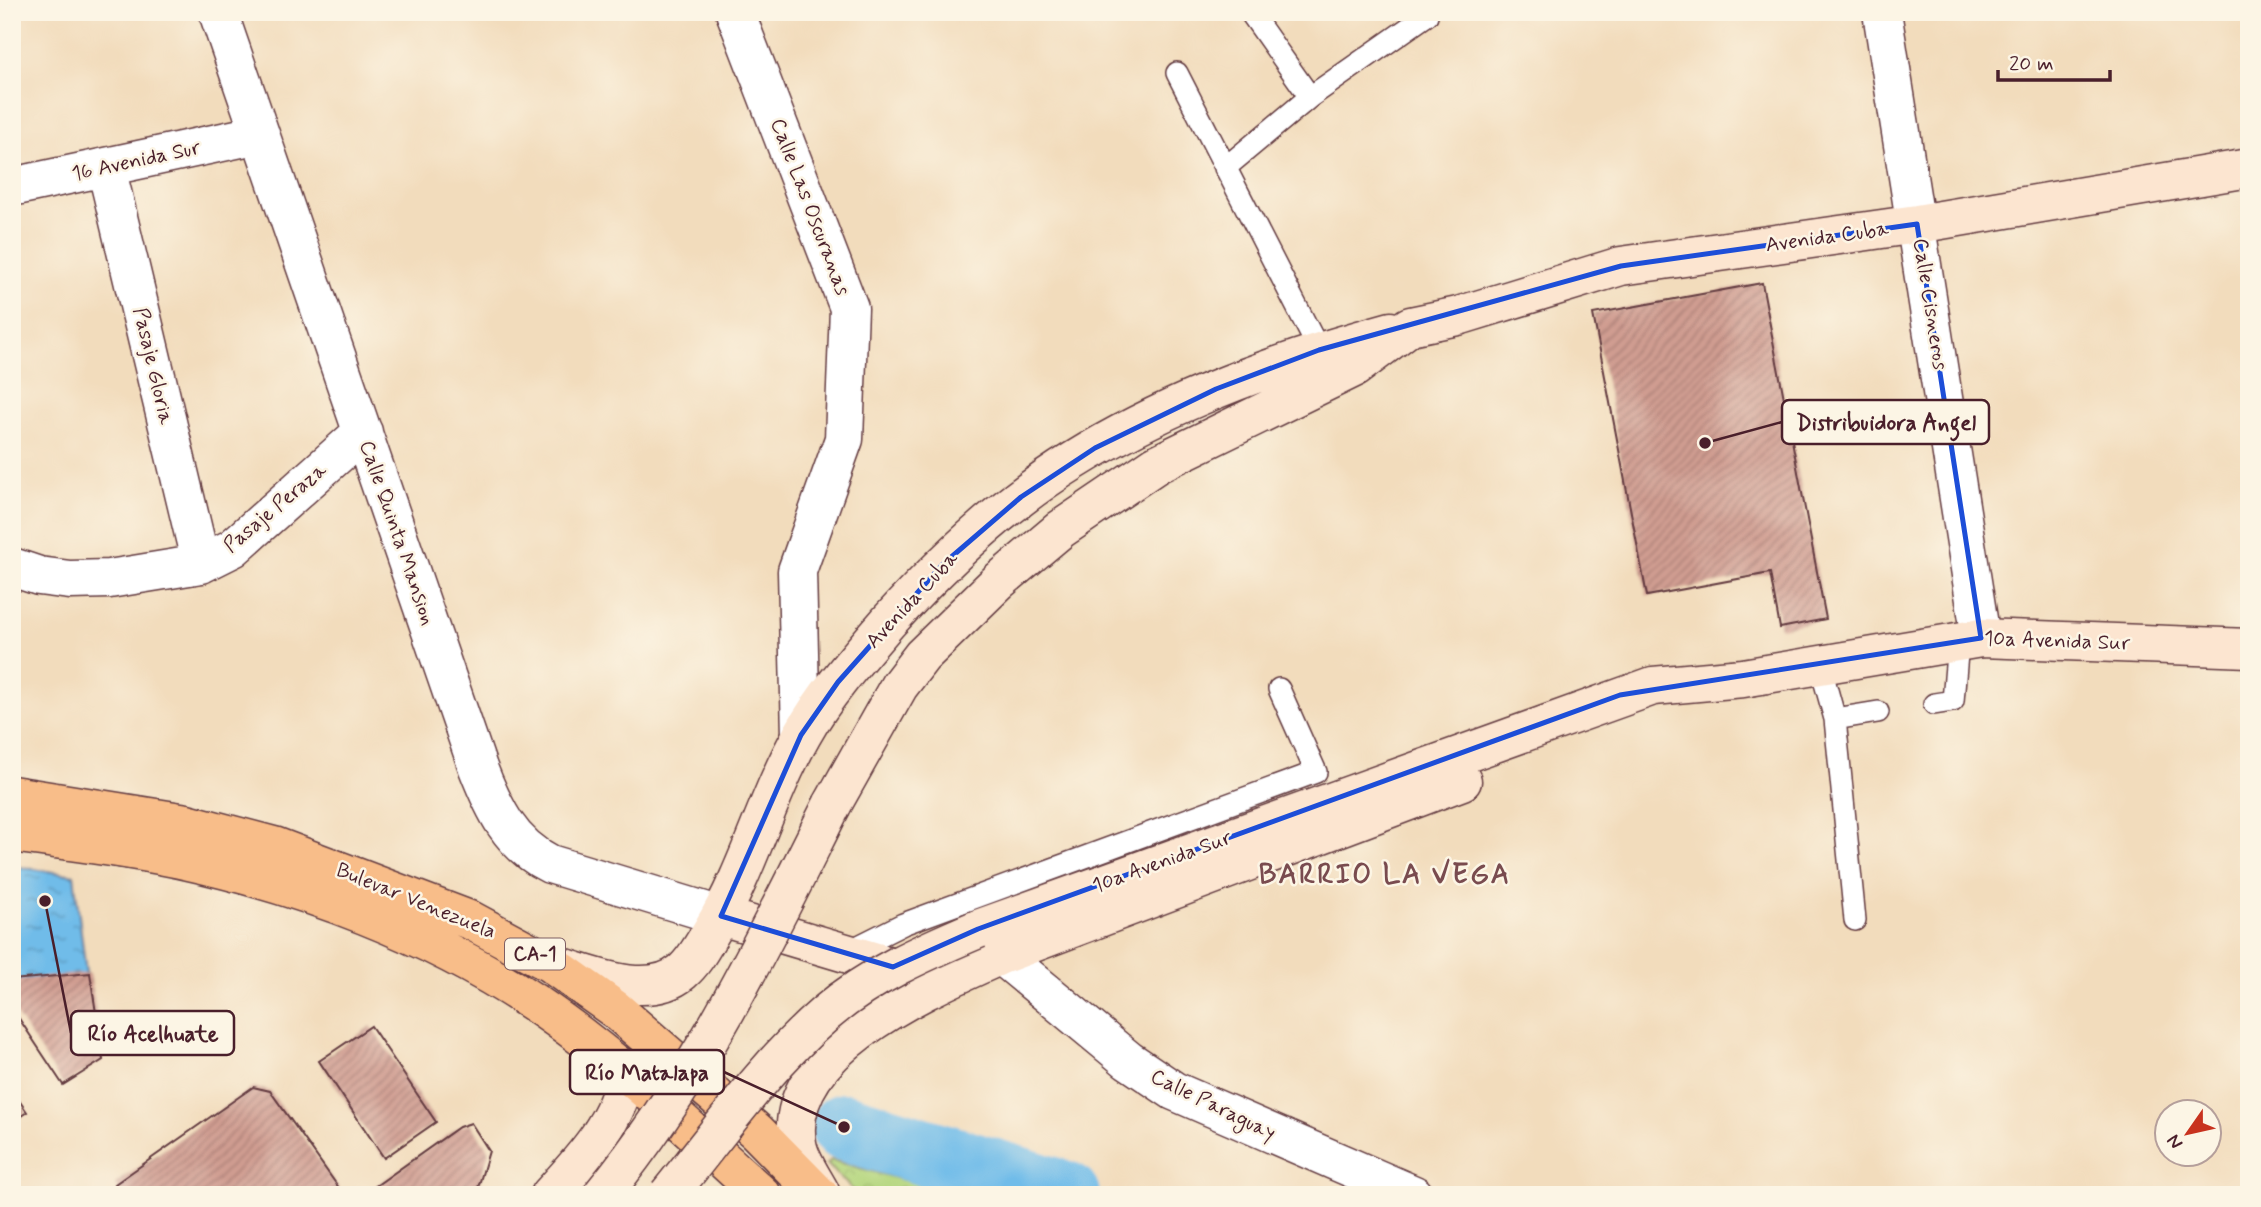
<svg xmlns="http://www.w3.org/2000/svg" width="2261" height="1207" font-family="Mynerve,sans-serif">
<defs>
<pattern id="park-crowns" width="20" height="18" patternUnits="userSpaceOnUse" patternTransform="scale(1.75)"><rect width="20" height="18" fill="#b4d67d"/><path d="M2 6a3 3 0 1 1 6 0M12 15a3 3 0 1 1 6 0" fill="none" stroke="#9cb76c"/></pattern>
<pattern id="water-ripples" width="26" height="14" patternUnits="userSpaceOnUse" patternTransform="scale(1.75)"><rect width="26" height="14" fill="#6fbce9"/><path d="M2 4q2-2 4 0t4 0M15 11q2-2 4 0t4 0" fill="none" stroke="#5d98bd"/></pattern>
<pattern id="building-hatch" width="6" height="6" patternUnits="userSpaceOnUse" patternTransform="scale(1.75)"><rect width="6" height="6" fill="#d09d91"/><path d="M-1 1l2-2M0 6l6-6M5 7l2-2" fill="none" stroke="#ab7f77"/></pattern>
</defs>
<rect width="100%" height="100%" fill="#fcf5e5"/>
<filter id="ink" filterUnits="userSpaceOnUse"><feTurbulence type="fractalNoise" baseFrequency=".0143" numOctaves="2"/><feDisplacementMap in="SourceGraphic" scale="14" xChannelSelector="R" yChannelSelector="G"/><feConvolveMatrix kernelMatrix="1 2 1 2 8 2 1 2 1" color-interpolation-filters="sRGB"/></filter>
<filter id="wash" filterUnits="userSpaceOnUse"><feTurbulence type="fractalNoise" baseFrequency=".00686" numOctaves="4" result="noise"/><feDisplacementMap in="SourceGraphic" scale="28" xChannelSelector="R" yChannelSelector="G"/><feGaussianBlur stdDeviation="1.57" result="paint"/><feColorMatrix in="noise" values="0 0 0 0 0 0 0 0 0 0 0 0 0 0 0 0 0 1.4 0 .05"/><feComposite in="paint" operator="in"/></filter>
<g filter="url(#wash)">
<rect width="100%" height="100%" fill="#f2dcbc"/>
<path fill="url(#park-crowns)" stroke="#7f7a54" stroke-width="2" d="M831,1160L958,1195H858L827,1164Z"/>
<path fill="url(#water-ripples)" stroke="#5c6e8a" stroke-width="2" d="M12,866L74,875L87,981L12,984Z"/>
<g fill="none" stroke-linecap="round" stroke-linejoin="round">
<path stroke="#6fbce9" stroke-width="68" d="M844,1127L1066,1195"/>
</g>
<g id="blocks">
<path fill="url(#building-hatch)" d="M1762,283L1826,619L1780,628L1770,573L1647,596L1593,314Z
M90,973L103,1060L63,1085L12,1008V980Z
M371,1026L436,1122L384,1158L319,1061Z
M253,1087L270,1091L339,1188L328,1195H122L115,1184Z
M12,1090L27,1112L12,1122Z
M471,1123L489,1151L478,1188L473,1195H363L459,1127Z"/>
</g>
</g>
<g filter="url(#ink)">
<use href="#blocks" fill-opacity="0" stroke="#633b41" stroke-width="2"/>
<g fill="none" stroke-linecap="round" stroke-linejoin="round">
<g stroke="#633b41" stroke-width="24">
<path id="lane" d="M1250,12L1310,97
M1177,73L1319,350
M1225,168L1310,97L1427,15L1425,12
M1820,665L1835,719L1855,920
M1934,704L1953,701L1958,642
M1835,719L1878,712
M845,953L903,924L1316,772L1279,689"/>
</g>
<g stroke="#633b41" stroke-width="41">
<path id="street" d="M218,12L478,768C494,809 510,844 550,864L721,916
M735,12L849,308L844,439L797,571L801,735
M1882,12L1981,638
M106,167L201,564
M12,187L260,134
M12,567L39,576L70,580L109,579L201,564L233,548L363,432
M1001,955L1128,1060L1174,1091L1414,1195"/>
</g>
<g stroke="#633b41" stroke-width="41">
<path id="secondary" d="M832,805L899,686L922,656L999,581L1061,529L1157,464L1354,368L1410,326L1458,316L1621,266L1917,224L2249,168
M721,916L920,975
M978,929L1653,686L1743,678L1981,638L2249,648
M556,965C592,976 649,1000 682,972C695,961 703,945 712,930C749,869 767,796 802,735C825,694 858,657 888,622C929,577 972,534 1020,498C1124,418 1265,365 1391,331
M820,1192C812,1177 799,1159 797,1143C781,1048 933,986 1001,955L1462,781
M550,1195C582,1160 619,1121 626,1072"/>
</g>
<g stroke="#633b41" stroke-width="41">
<path id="highway" d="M12,795L187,823L274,846L472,921L550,963L616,1010L757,1132L819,1195
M12,833C68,841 125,847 180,859C304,886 430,933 536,1004C618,1059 689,1129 762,1195"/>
</g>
<use href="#lane" stroke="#fff" stroke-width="21"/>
<use href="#street" stroke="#fff" stroke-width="38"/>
<use href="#secondary" stroke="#fce5d0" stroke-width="38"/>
<use href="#highway" stroke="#f8bd89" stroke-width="38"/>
<g stroke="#633b41" stroke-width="41" stroke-linecap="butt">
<path id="secondary-bridge" d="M602,1195C702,1073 762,944 832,805
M668,1195C718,1134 765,1066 825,1014C870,975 924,952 978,929"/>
</g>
<use href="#secondary-bridge" stroke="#fce5d0" stroke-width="38"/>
</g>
</g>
<path fill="none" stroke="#1d4ed8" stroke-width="5" stroke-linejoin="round" d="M1917,224L1981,638L1620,695L978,929L893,967L721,916L801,735L838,682L942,565L1021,497L1095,448L1216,389L1319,350L1621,266Z"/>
<g text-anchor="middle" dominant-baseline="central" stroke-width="5" stroke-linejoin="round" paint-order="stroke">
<rect fill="#fcf5e5" stroke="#7f5f63" stroke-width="2" x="505" y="938.5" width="60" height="31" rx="5"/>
<g font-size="19" font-weight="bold" fill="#4a1f2b">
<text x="535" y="954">CA-1</text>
</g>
<g font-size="21" fill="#4a1f2b" stroke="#fcf5e5">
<text transform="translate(136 161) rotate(-12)">16 Avenida Sur</text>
<text transform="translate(810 207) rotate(69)">Calle Las Oscuranas</text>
<text transform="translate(1827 237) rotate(-8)">Avenida Cuba</text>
<text transform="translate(1930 304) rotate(81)">Calle Cisneros</text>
<text transform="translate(153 366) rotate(77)">Pasaje Gloria</text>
<text transform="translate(275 508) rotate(-40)">Pasaje Peraza</text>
<text transform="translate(397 533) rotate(71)">Calle Quinta Mansion</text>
<text transform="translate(912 600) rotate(-47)">Avenida Cuba</text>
<text transform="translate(2057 641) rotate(2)">10a Avenida Sur</text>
<text transform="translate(1162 862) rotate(-20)">10a Avenida Sur</text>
<text transform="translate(416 901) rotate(22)">Bulevar Venezuela</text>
<text transform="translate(1213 1105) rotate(26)">Calle Paraguay</text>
</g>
<g font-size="28" font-weight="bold" letter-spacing="2" fill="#794b4f" stroke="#fcf5e5">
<text x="1385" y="875">BARRIO LA VEGA</text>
</g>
</g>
<path fill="none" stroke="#4a1f2b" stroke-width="2.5" d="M1705 443L1782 422M45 901L71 1033M844 1127L724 1072"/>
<g fill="#4a1f2b" stroke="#fcf5e5" stroke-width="2.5">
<circle cx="1705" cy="443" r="7"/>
<circle cx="45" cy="901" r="7"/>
<circle cx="844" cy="1127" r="7"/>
</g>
<g fill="#fcf5e5" stroke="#4a1f2b" stroke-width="2.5">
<rect x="1782" y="400" width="207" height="44" rx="7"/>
<rect x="71" y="1011" width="163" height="44" rx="7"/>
<rect x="570" y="1050" width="154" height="44" rx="7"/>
</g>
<g font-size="23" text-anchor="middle" font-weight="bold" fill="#4a1f2b">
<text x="1886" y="430">Distribuidora Angel</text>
<text x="153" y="1041">Río Acelhuate</text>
<text x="647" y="1080">Río Matalapa</text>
</g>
<rect width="2261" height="1207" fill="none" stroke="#fcf5e5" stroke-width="42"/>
<g transform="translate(2188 1133) rotate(236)"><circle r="33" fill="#fcf5e5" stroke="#b59f9b" stroke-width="2"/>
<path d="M0-5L12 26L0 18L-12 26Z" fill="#c8321e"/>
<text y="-10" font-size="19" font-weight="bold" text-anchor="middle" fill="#4a1f2b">N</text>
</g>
<path d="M1998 70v10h112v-10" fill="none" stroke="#4a1f2b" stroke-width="3.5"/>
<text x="2009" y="70" font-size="21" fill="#4a1f2b" stroke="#fcf5e5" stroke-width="5" paint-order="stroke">20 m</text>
</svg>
